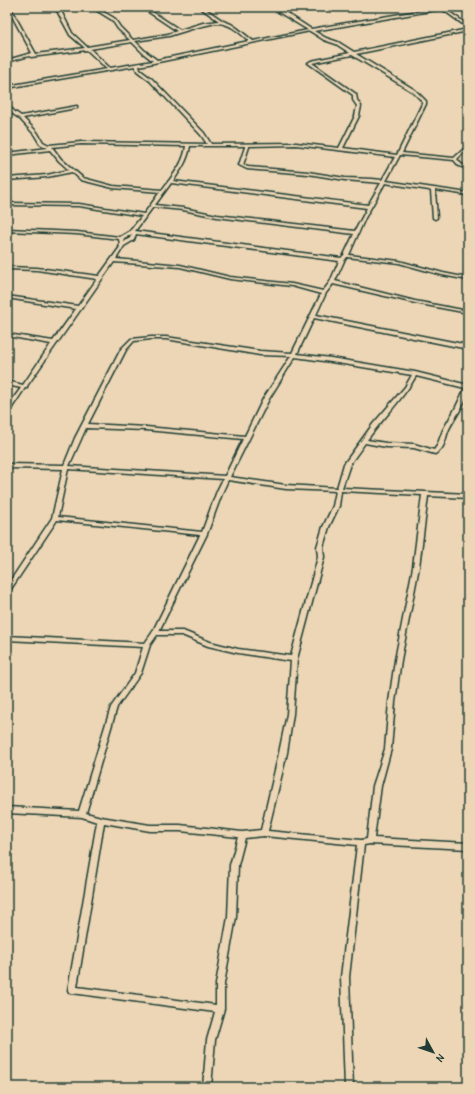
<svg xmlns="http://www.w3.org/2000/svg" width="475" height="1094" font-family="'Patrick Hand',sans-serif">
<rect width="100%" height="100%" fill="#ecd6b5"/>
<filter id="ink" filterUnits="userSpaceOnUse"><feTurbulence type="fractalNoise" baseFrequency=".025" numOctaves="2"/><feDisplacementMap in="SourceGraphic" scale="8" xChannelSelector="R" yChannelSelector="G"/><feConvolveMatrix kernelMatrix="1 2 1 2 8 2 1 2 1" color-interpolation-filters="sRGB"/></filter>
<g filter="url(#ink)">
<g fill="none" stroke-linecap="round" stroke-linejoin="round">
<g stroke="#1f3d34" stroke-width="3">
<path id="minor" d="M7,7H10L36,54L85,48L70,35L55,7H59L72,33L87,47L130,40L118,29L112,20L91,7H95L114,18L120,27L133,40L168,34L177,31L141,7H145L180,30L203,23L219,21L199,7H203L223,21L231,24L237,28L253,41L308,30L280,13L272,7H276L282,11L307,7H316L285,12L311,29L442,7H452L445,9L468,25V28L442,9L314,31L326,38L338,42L354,52L468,29V31L356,54L415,90L426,101V104L402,153L454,158L468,145V148L457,159L461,164L468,167V169L459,166L454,160L400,155L386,181L468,193V195L435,190L437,218L435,219L433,218L431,191L429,190L385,183L365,218L349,255L399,261L443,273L468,278V280L442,275L399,263L347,257L344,261L335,281L415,301L468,311V313L415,303L333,284L326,293L316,315L468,345V349L314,318L297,354L331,358L415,372L468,385C468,402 456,415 449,429C446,435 446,442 442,448C441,450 438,452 435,454L414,448L386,447L365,443L350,464L342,488L468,494V498L428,496L419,567L401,660L395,702L391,749L381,786L374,838L468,843V849L370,844L364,845L349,977L353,1087H345L341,977L357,845L264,836L245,838L238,865L236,917L224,984V1009L215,1040L211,1087H203L207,1040L215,1012L72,993L69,992L68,990L97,822L82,817L7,813V807L79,811L111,707L135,673L143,647L7,640V636L145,643L152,633L200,535L57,520L9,592L7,593V586L52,518L63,469L7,468V464L64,465L75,438L121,349L131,339L151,337H166L260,351L292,353L321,294L292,286L230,279L180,267L114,262L27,386V388H25L9,412L7,413V407L21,388L7,385V381L23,385L51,344L7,336V334L53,341L76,309L7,298V296L78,306L97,279L37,270L7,269V267L37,268L99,276L120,247L119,246L120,245L119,239L77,234L7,231V229L77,232L120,237L130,231L142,216L79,206L7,205V203L79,204L144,214L160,192L113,188L81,180L72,172L47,177L7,180V178L47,175L69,170L59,161L50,150L7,155V153L48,148L40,144L34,134L19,118L13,114L7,107V104L15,112L21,116L77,106V108H76L23,118L37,132L43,142L49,145L81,142L207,144L201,135L150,81L137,71L135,66L7,88V86L107,69L87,50L31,57L29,56L7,62V60L32,53ZM216,23C230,23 239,32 249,41L157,60L145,51L135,41L169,36L198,27ZM310,31L324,40L336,44L350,53L311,61L308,63L353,95V100L357,106L355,116L339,148L296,143L211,144L204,133L152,79L140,70L139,66ZM132,42L143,53L153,61L110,68L90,49ZM352,55L413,92L422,101V104L397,155L343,148L359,116L361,106L357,100L356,94L312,63ZM81,144L186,146C184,164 172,176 162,190L113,186L83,178L61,159L52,147ZM296,145L395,157L382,180L372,179L345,178L308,172L248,167L243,165L249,147V146ZM190,146H245V147L239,165L247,169L308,174L345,180L381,183L368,205L173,181C181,170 188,160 190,146ZM171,183L367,208L355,231L217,215L183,208L155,205ZM153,207L183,210L217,217L354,234L344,255L341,258L135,231ZM132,234L130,238L124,242L123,239ZM136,234L339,261L330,282L323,291L292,284L230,277L180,265L116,259L124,246L134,240ZM151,339H166L260,355L291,356L263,399L245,436L146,427L88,424L126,350L134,341ZM295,357L331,362L412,375L405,387L373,424L344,464L337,488L286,485L230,477L269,399ZM416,376L465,388L455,409L443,430L437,446L434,450L414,444L386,443L367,440C383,418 403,399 416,376ZM86,428L146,430L243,439L225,476L69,466ZM68,469L223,479L217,491L202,532L58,517ZM228,480L286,489L336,491L333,506L323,527L317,547L318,557L291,656L238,649L210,642L183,631H159L207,534L223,491ZM341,491L422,495L413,567L395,660L389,702L385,749L373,786L367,839L361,840L268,831L287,753L293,714L297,659L324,557L323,547L329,527L339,506ZM157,635H182L208,646L238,653L291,661L287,714L279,753L261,830L242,832L180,825H150L101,817L86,813L117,707L141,673L150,645ZM104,823L150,831H180L238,837L230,865L228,917L216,984V1005L77,987Z"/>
</g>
<use href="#minor" fill="#ecd6b5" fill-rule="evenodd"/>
</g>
</g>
<rect width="475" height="1094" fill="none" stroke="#ecd6b5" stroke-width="24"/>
<rect x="12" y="12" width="451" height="1070" fill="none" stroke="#1f3d34" stroke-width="1.5" filter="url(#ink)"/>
<g transform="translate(433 1052) rotate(130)" stroke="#ecd6b5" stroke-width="3" paint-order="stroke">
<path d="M0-3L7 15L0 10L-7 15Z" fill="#1f3d34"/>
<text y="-6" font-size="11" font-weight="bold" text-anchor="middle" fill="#1f3d34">N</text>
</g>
</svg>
